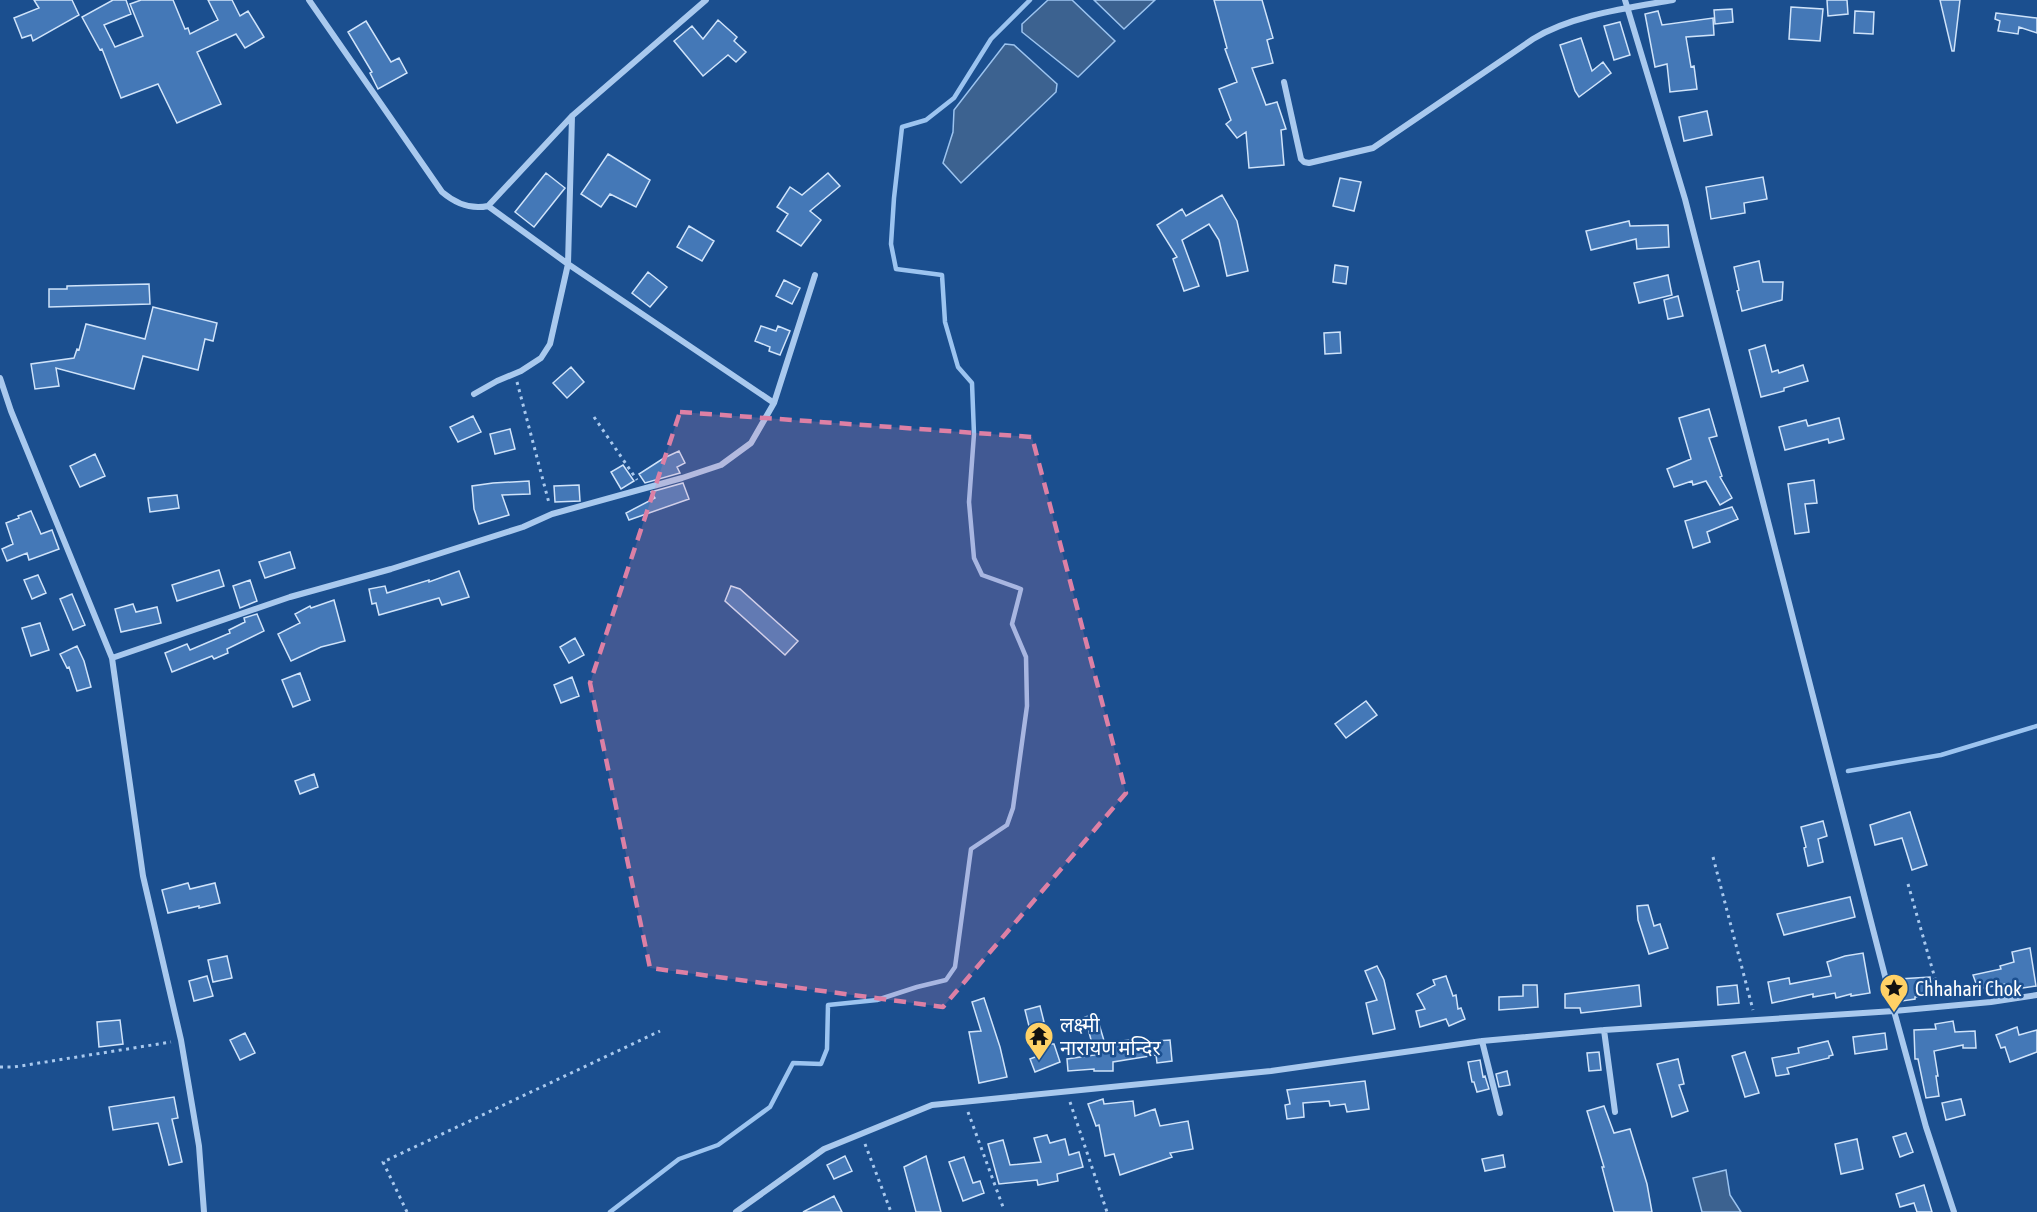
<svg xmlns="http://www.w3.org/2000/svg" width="2037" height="1212" font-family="'Asap Condensed','Noto Sans Devanagari',sans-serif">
<rect width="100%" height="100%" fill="#1b4f8f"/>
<path fill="#3c6290" stroke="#9cc4f0" stroke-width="1.5" d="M1048,0H1072L1115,41L1078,77L1022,32V24Z
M1094,0H1155L1124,29Z
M1005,44L1014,45L1057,84L1056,92L961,183L943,163L953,132L954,110Z
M1726,1170L1730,1195L1741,1212H1702L1693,1178Z"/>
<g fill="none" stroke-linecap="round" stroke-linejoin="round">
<path stroke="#9cc4f0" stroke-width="4.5" d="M1848,771L1941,755L2037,726
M610,1212L679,1159L718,1145L770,1107L793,1063L821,1064L827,1049L828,1005L877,1000L917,987L946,980L955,967L971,849L1007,825L1013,808L1027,706L1026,657L1012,624L1021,589L982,575L974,558L969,502L974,434L972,383L958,367L945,322L942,275L896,269L891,244L894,198L902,127L926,120L954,98L991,39L1030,0"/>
</g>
<path fill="#4478b7" stroke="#cfe3fa" stroke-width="1.5" d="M34,0H72L79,15L33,41L31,35L22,38L14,18L39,8Z
M113,0H126L131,14L104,25L115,47L143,36L130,4L141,0H173L185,29L188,28L190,34L218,20L208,0H232L240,16L248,11L264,37L245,48L236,34L197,52L221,104L177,123L158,84L121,98L102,49L100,50L82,17Z
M1214,0H1262L1273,38L1267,40L1273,63L1252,68L1266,105L1277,102L1286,129L1281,130L1284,165L1249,168L1246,132L1237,138L1226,124L1231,120L1219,89L1237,82L1225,49L1227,48Z
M1827,0H1847L1848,14L1828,16Z
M1940,0H1960L1954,51H1952Z
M1791,7L1823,9L1820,41L1789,39Z
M1732,9L1733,22L1715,24L1714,10Z
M1658,11L1662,25L1713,18L1714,35L1686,37L1691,67L1694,66L1697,89L1670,92L1667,64L1655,67L1645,14Z
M1855,11L1874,12L1873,34L1854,33Z
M1996,13L2037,18V33L2019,27L2018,34L1998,31L2000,21L1995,19Z
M718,20L737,37L734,41L746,52L736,62L728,55L703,76L674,41L692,26L703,39Z
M366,21L391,62L399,58L407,73L378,89L370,73L372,72L348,32Z
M1620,22L1630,55L1614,60L1604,26Z
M1581,38L1592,71L1603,62L1611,73L1579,97L1575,91L1560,45Z
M1707,111L1712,135L1684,141L1679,117Z
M608,154L650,180L636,207L610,194L601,207L581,194Z
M546,173L565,188L534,227L515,212Z
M828,173L840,186L810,211L821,220L801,246L777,231L788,214L777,207L790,187L802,195Z
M1763,177L1767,199L1744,203L1745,213L1711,219L1706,187Z
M1340,178L1361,182L1354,211L1333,206Z
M1222,195L1237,221L1248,271L1227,276L1219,240L1209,224L1182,240L1199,286L1184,291L1173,259L1177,257L1157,225L1182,209L1186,216Z
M1629,221L1630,226L1668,225L1669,247L1637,249L1636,239L1591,250L1586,231Z
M689,226L714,241L702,261L677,247Z
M1759,261L1763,282H1783L1782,300L1742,311L1737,291L1739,290L1734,267Z
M1335,265L1348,267L1346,284L1333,282Z
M648,272L667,287L650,307L632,293Z
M1668,275L1672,295L1639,303L1634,283Z
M784,280L800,288L792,304L776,296Z
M149,284L150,304L49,307V289H67V286Z
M1678,296L1683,316L1668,319L1664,300Z
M153,307L217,323L213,341L205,339L198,370L143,356L134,389L56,368L59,386L35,389L31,364L74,358L77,349L79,350L86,324L145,339Z
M761,326L776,331L778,326L790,331L780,355L769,351L770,347L755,341Z
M1340,332L1341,353L1325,354L1324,333Z
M1765,345L1772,372L1778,370L1779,373L1803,365L1808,381L1784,388V391L1761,397L1749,350Z
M571,367L584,382L567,398L553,383Z
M1709,409L1717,436L1709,438L1722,476L1720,477L1732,498L1720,505L1706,481L1693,485L1692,481L1674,487L1667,469L1691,459L1679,418Z
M473,416L481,432L458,442L450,427Z
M1839,418L1844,439L1829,443L1828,439L1785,450L1779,427L1806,420L1808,426Z
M510,429L515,449L495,454L490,434Z
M679,451L685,463L677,467L680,473L645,483L639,474L664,458Z
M95,454L105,476L80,487L70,466Z
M623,465L634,481L621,489L611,472Z
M1814,480L1817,503L1805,504L1809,532L1795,534L1788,484Z
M529,481L530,494L502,495L509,515L479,524L474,509L472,486L493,483Z
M683,483L689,499L629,520L626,513L655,498L651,492Z
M579,485L580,501L555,502L554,486Z
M177,495L179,508L150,512L148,498Z
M1732,507L1738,519L1707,532L1710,542L1693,548L1685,521Z
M31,511L41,534L52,530L59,549L29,560L27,553L7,561L2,549L13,544L6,523L19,518L18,516Z
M290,552L295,568L265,578L259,562Z
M219,570L224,586L177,601L172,585Z
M459,571L469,597L442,605L439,598L379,615L376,603L372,604L369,589L385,586L387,593L429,580V582Z
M38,575L46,593L32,599L24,580Z
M250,580L257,601L240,608L233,586Z
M731,586L740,589L798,641L785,655L725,601Z
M72,594L85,625L73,630L60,599Z
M334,600L345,641L321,647L291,661L278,634L300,623L295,614L310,606L311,608Z
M133,604L136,612L157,607L161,623L121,632L115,609Z
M257,614L264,631L227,649L228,653L214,659L212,656L172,672L165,653L187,644L190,650L230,633L229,630L245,622L244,618Z
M40,623L49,650L31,656L22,628Z
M575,638L584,655L569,663L560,647Z
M77,646L84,661L91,687L77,691L69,667L67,668L60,654Z
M300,673L310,700L293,707L282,680Z
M572,677L579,696L561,703L554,685Z
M1366,701L1377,715L1346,738L1335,724Z
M314,774L318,787L300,794L295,781Z
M1910,812L1927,865L1912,870L1902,838L1875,845L1870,825Z
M1823,821L1827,836L1818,839L1823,862L1808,866L1804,848L1806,847L1801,827Z
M188,883L190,889L215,883L220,903L199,908V906L168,913L162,890Z
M1850,897L1855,917L1784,935L1777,914Z
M1648,905L1654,926L1660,924L1668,948L1649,954L1638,920L1637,906Z
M2030,948L2036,986L2023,988L2022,985L2006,989L2005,984L1978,989L1973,975L2001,969L2000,966L2014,962L2012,952Z
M1863,953L1870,993L1851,996V994L1836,998L1835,993L1813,997V994L1772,1003L1768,982L1789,978L1790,984L1831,976L1827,962L1845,956Z
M227,956L232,978L213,982L208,960Z
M1377,966L1384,980L1395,1029L1373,1034L1366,1003L1377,1000L1365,971Z
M207,976L213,996L194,1001L189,981Z
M1446,976L1453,996L1456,995L1458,1009L1461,1008L1465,1019L1449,1026L1446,1019L1420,1027L1416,1011L1425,1009L1417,994L1435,985L1433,980Z
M1930,977L1932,996L1915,997V999L1902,1001L1899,979Z
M1523,985H1537L1538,1007L1499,1010V997L1523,996Z
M1639,985L1641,1006L1581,1013L1580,1008H1565V994Z
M1737,985L1739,1003L1718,1005L1717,987Z
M984,998L1000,1047L1007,1077L979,1083L969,1032L981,1031L972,1002Z
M1040,1006L1044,1022L1029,1026L1025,1010Z
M1096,1014L1105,1044L1139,1038L1140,1042L1170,1040L1172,1061L1157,1063L1156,1055L1113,1062V1071H1094V1069L1068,1071L1067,1059L1095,1055L1085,1017Z
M120,1020L123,1044L99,1047L97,1022Z
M1953,1021L1955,1032L1975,1031L1976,1048H1963V1045L1934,1051L1938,1076H1936L1939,1096L1926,1098L1918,1059H1915L1914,1030L1936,1029L1935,1024Z
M2017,1027L2019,1035L2037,1030V1052L2010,1062L2005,1047L2001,1048L1996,1035Z
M245,1033L255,1053L240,1060L230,1040Z
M1885,1033L1887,1049L1855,1054L1853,1037Z
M1828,1041L1833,1055L1829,1056V1058L1787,1068L1789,1074L1776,1076L1772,1058L1799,1053L1798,1048Z
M1049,1044H1054L1060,1062L1035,1072L1030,1059L1043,1054L1040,1047Z
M1599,1052L1601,1070L1589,1071L1587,1053Z
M1745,1052L1759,1093L1745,1097L1732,1056Z
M1678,1059L1684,1084L1679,1085L1688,1111L1672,1117L1657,1064Z
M1480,1060L1483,1077L1485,1076L1489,1089L1477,1092L1474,1082H1472L1468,1062Z
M1507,1071L1510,1085L1499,1087L1496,1074Z
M1365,1081L1369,1109L1347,1112L1345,1104L1330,1106L1329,1101L1303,1103L1304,1117L1287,1119L1285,1105L1290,1104L1287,1090Z
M174,1097L178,1118L172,1119L182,1162L169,1165L158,1123L113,1130L109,1107Z
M1103,1099L1104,1104L1133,1101L1135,1116L1155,1109L1160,1126L1188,1121L1193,1149L1170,1153L1172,1157L1120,1175L1114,1154L1105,1156L1099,1125L1096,1126L1088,1104Z
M1961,1099L1965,1115L1946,1120L1942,1103Z
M1604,1106L1614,1133L1630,1129L1647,1184L1652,1212H1614L1602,1167H1604L1587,1111Z
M1906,1133L1913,1152L1900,1157L1893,1137Z
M1047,1135L1050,1143L1065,1139L1069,1155L1079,1152L1083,1167L1057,1174L1058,1181L1038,1185L1037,1180L999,1184L988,1144L1003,1140L1010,1165L1041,1162L1034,1138Z
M1857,1139L1863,1169L1841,1174L1835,1144Z
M1503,1155L1505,1167L1485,1171L1482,1159Z
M845,1156L852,1171L834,1179L827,1165Z
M926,1156L941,1212H916L904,1167Z
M964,1157L973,1183L980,1181L984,1193L963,1201L949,1162Z
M1924,1185L1932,1212H1917L1914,1203L1900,1207L1896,1194Z
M834,1196L842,1212H803Z"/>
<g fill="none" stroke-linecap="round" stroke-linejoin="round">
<path stroke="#a9c9ee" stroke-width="3" stroke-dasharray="3 4.5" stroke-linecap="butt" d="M517,382L549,503
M594,417L637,480
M1713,857L1753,1010
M1908,884L1940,996
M0,1067H14L171,1042
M1070,1102L1107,1212
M968,1112L1003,1207
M865,1144L891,1212
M407,1212L383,1162L660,1031"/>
<path stroke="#a9c9ee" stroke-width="6" d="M309,0L442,192C455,203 470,210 488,206L568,264L774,403
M1625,0L1685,199L1894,1011L1926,1127L1954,1212
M1284,82L1301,159L1304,162L1309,163L1373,148L1533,39C1572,15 1628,8 1673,0
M488,206L572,116L706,0
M0,378L11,411L112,658L143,876L181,1040L199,1146L204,1212
M474,394L497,381L521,371L541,358L550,344L568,264L572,116
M112,658L290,597L391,569L523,527L552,514L682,478L721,465L751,443L774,403L815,275
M1604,1030L1615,1112
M1482,1041L1500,1113
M736,1212L824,1149L932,1105L1271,1071L1482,1041L1604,1030L1894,1011L1991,1002L2037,995"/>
</g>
<path fill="#dd80a5" fill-opacity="0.2" stroke="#dd80a5" stroke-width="4.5" stroke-dasharray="12 8" stroke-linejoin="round" d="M680,412L1032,437L1126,793L943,1007L650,968L590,683Z"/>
<defs>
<g id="sight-pin" transform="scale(1.5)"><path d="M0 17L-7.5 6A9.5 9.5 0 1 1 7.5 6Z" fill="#ffd166" stroke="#1b4f8f"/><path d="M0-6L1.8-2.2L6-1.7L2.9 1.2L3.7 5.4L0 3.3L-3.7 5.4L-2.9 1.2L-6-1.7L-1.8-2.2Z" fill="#111"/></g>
<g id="temple-pin" transform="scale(1.5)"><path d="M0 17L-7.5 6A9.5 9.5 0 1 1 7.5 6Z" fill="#ffd166" stroke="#1b4f8f"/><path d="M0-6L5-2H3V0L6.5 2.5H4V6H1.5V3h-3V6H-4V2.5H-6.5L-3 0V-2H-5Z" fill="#111"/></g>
</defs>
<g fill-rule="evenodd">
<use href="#sight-pin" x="1894" y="988"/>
<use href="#temple-pin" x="1039" y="1036"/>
</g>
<g text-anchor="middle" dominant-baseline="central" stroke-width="5" stroke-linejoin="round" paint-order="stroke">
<g font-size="20" fill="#fff" stroke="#1b4f8f" text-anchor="start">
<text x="1915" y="988">Chhahari Chok</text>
<text x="1060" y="1024">लक्ष्मी<tspan x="1060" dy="23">नारायण मन्दिर</tspan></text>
</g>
</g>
</svg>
